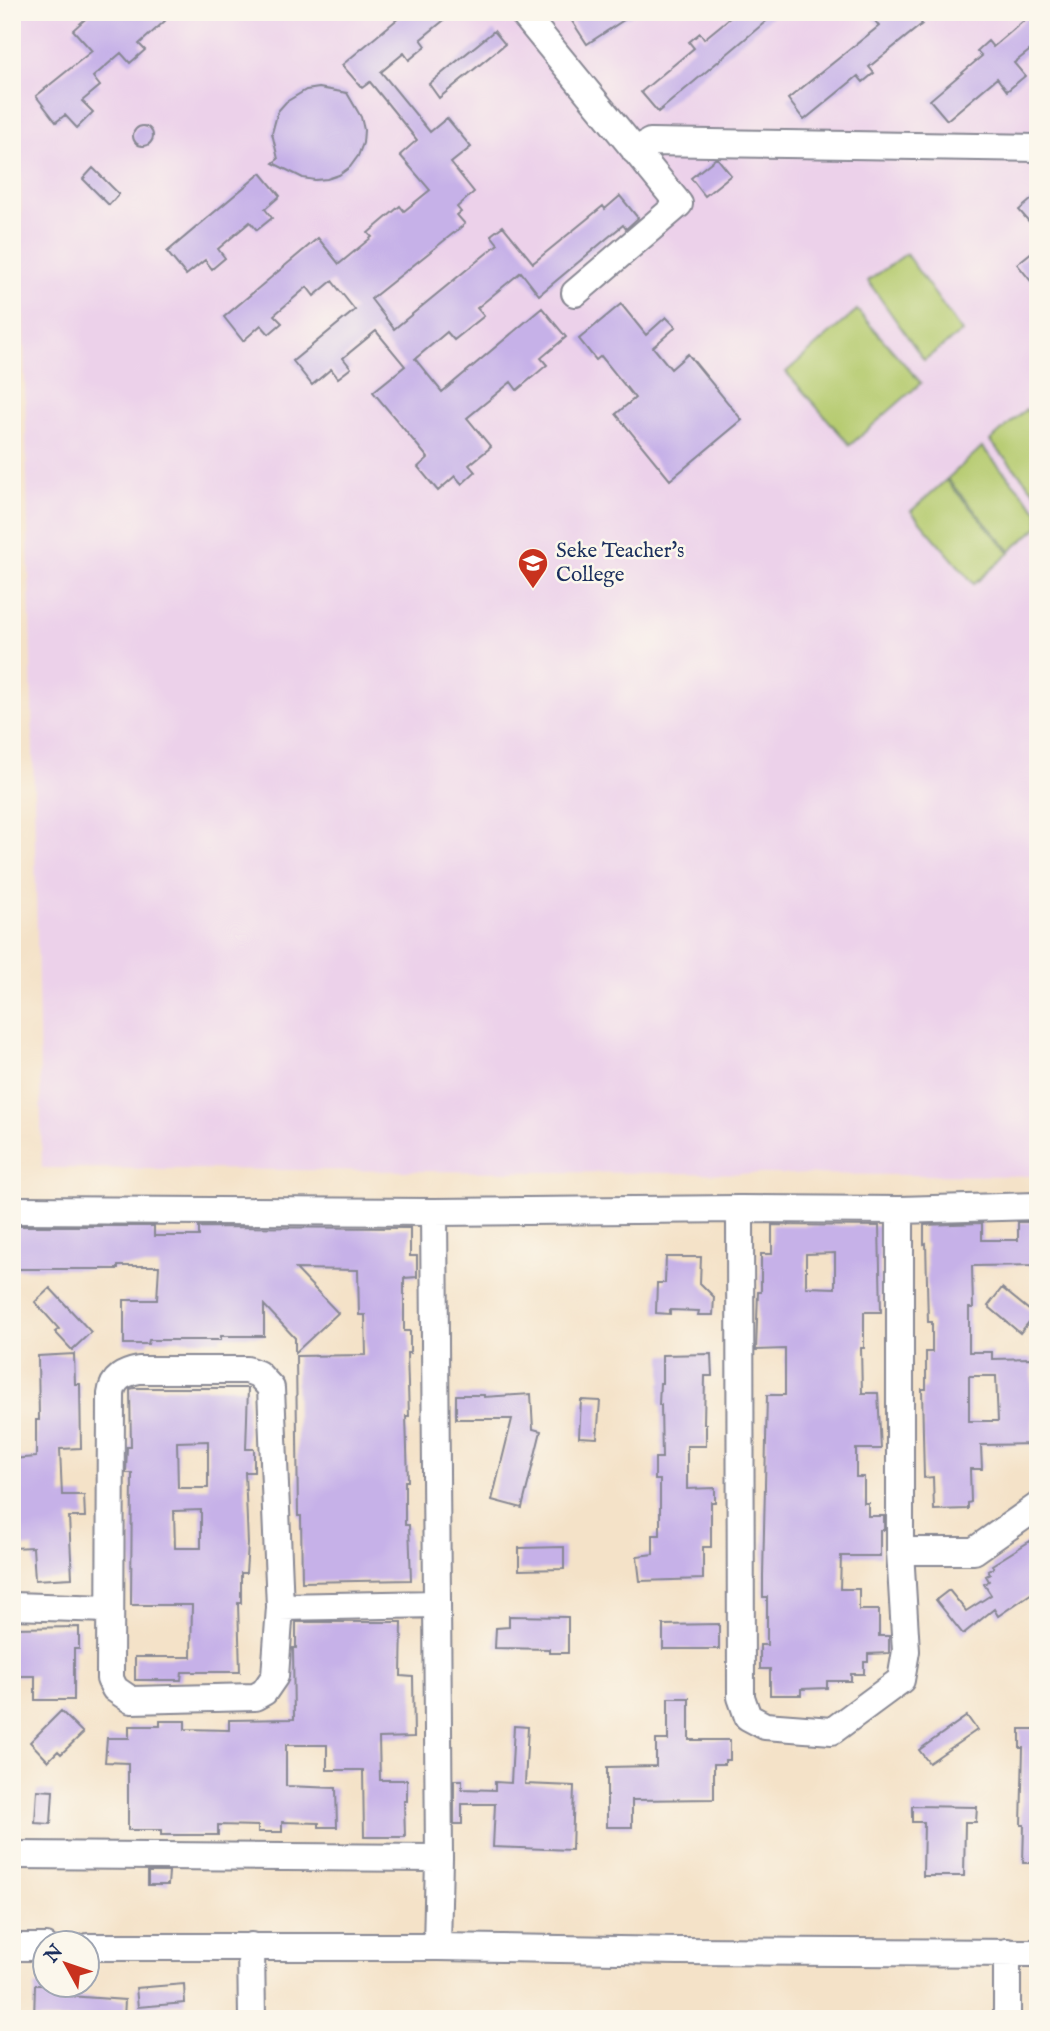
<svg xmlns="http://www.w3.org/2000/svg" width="1050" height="2031" font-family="'IM FELL English',serif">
<rect width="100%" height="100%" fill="#fbf7ec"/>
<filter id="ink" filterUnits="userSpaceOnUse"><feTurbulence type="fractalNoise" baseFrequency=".0143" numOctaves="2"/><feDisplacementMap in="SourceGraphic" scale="14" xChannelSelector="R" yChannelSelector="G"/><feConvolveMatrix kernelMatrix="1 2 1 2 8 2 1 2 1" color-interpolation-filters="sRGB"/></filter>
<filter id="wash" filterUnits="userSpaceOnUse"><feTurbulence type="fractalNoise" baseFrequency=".00686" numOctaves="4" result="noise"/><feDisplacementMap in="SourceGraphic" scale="28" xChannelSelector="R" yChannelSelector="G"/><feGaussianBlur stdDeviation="1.57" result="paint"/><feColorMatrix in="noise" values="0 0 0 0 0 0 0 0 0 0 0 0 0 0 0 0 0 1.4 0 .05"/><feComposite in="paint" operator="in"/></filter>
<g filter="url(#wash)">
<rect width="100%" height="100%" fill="#f4e2c8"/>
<path fill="#ecd1ea" d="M17,12H1038V1176L42,1168Z"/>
<path fill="#b6cb70" stroke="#687d67" stroke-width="2" d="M906,254L962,332L924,360L868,281Z
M857,310L921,383L850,445L786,372Z
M1026,409L1038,423V495L990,441Z
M982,447L1038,511V527L1010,551L947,479Z
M946,480L1010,553L974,584L911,511Z"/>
<g id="blocks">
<path fill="#c6b1e8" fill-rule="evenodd" d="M93,12H157L165,21L139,44L145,50L130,63L121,53L93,77L100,86L82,101L93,112L77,128L65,115L56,122L36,96L92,51L73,30Z
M406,12H454L421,39L426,46L409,60L404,53L381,72L430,132L447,118L471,147L451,163L474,192L457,207L461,212L457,215L465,224L371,299L394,329L498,244L491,235L503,226L533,263L603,206L605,209L620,196L638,218L626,229L623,225L539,295L521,272L477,308L484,316L454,340L447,332L415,359L442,392L542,308L566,337L541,358L547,365L517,390L511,382L467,418L491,447L469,465L475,472L462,484L455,476L438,491L418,467L428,458L373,392L405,366L376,331L343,358L351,368L338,378L331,369L312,385L293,361L355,310L332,281L314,296L307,287L274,315L282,323L269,334L261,325L243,341L224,317L318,238L339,264L372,237L368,233L400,206L404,211L430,190L400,155L417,140L370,82L362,88L342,65Z
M566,12H636L587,44Z
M737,12H777L658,112L641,92L694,48L689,42L700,33L704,39Z
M868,12H913L922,24L869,67L874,73L863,82L858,76L804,120L788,99L879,26Z
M1034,12H1038V44L1014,63L1025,76L1007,91L997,78L947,120L930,100L982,56L977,51L988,41L993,47Z
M494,31L505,44L439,98L429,84Z
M319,88L347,93L361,117L364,130L363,143L358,156L350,167L339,175L327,179L315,180L303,178L273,163L278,159L272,133L278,111L286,102L306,90Z
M133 136a10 10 0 1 1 20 0a10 10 0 1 1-20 0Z
M715,159H718L731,175L705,196L691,178Z
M93,168L119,194L109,205L83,179Z
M261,173L280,196L265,209L272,218L257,230L250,222L218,249L225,258L212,269L205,260L186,275L167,252Z
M1038,194V232L1019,210Z
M1038,247V290L1017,264Z
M621,304L646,335L666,317L676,327L653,347L671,369L688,354L742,420L670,480L616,414L635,398L601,356L596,360L579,339Z
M1018,1222H1038V1265L972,1266L973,1308H969V1352H992V1359L1032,1358L1033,1444L981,1445L982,1469H970L971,1502L968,1503V1509L934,1510L933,1477L924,1478L922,1389H926V1352H932V1322H928L926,1243L924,1244V1225L982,1223V1240H1018ZM969,1376H996L998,1421H969Z
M772,1225L879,1226L881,1312H864V1348H861L862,1393H878L881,1449H856V1477H864V1503H868V1516H884V1530H880V1556H841L840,1589H859V1610H879V1636H889V1653L868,1654V1662H864V1674H851V1681H827V1688L801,1689V1695H770V1669H760V1645H767V1597H763V1576L767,1395H785V1349L756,1350L758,1292H761V1254H772ZM835,1253V1288L806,1287V1254Z
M12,1226H154V1236H199V1227L410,1228V1256H417V1277L404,1278V1331H410V1353H407L409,1416H406L408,1481H405V1525H409L411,1580L302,1582L301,1516H298L296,1356L366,1355L365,1315H359L358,1270L296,1269L338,1313L295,1353V1338L264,1305V1336H221V1340H149L148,1344H124V1300H157L159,1266H118V1269H12Z
M666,1257H701L700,1283L714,1297L713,1315H698L699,1311L670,1310V1314L656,1313L657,1283H665Z
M50,1288L91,1332L72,1350L55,1332L59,1329L35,1302Z
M1002,1288L1035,1315L1020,1333L988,1306Z
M74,1354L75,1384H80L81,1448L60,1449L62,1495H84L85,1517H69L72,1578L35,1580L33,1547L12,1548V1459L36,1457V1420H39L38,1356Z
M711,1354L712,1376H705L704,1424H706V1446H687V1489L715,1488V1502H711V1547H703V1579L640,1581L637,1556L653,1554V1535H660V1480H655V1458H662L661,1405H659L660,1383H662V1355Z
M134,1388H248L246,1449H254V1472H245L248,1544L246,1573H241V1603H238L240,1672H182L181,1680H135V1657H191L192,1605H131L132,1473H126L127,1447H131L130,1389ZM208,1441V1488H178L177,1442ZM201,1510V1548H175L174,1511Z
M531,1394L533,1429L541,1431L522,1508L492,1500L512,1419H456V1395H484V1397Z
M581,1400L600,1401L597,1438L579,1437Z
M1038,1536V1589L998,1616L994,1609L963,1634L936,1600L949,1590L966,1611L991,1595L984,1584L989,1581L986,1576L990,1574L988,1571L994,1568L992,1565Z
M564,1547V1569L519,1570V1548Z
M509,1616L568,1617V1653H549V1649L495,1648L496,1628L509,1627Z
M296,1622H402L401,1676L413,1677L414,1737L379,1738L380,1780H407V1801H404L405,1837H364L363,1770H327V1745H286V1786L336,1788L337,1827H319V1823L282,1822V1832H258V1826L218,1825V1835H161V1830H128V1763L105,1762L107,1738H129V1726H160V1721H185V1729L229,1730V1720L294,1719L293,1648H296Z
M719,1624V1649H663V1625Z
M79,1627V1649H74V1700H35V1676H12V1628Z
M668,1698H689V1740H730V1760H725V1764H714V1799L632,1800V1827H607V1767L656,1766V1740H668Z
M61,1711L83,1733L61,1754L58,1751L48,1761L30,1742Z
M967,1716L977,1730L929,1763L919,1750Z
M514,1726L528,1727L525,1784L574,1786L572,1850L493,1847L495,1804H462V1824H454V1780H462V1789L495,1790V1782L511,1783Z
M1020,1729H1038V1863H1023L1024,1825H1021L1023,1748H1020Z
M37,1790L53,1791L51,1824L35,1823Z
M912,1806L977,1807L976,1822H965L964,1876H923L924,1822H912Z
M148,1872H169L168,1885H148Z
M184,1984L185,2003L138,2007L136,1988Z
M35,1985H69V1996L125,2000L124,2019H34Z"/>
</g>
</g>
<g filter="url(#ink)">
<use href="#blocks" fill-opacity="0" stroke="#888893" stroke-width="2"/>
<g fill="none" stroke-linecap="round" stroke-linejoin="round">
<g stroke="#888893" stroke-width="30">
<path id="minor" d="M522,12L679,204L575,293
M635,151L650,142L1038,148
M740,1209L741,1697L748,1717L765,1726L832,1731L901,1680L906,1651L900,1551V1210
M12,1210L434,1212L740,1209L900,1210L1038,1206
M434,1212L439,1858L437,1947
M139,1370H247L258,1374L271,1388L280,1607L275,1676L264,1692L255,1697L131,1700L115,1689L110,1679L111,1394C113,1378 124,1373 139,1370Z
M900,1551H974L1038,1506
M12,1606L109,1609
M280,1607L436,1604
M12,1855L439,1858
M251,1946L252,2019
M12,1947H46
M88,1947H437L678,1951L1038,1953
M1007,2019V1952"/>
</g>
<use href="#minor" stroke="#fff" stroke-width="26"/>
</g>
</g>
<defs>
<g id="university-pin" transform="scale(1.575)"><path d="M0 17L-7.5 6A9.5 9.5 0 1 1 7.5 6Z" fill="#c8321e" stroke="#fbf7ec"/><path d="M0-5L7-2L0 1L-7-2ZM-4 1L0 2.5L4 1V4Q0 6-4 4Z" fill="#fff"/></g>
</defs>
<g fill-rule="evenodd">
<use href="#university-pin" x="533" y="563"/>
</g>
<g text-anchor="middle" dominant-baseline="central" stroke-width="5" stroke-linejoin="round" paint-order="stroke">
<g font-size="21" fill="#1b2f5e" stroke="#fbf7ec" text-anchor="start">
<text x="556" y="551">Seke Teacher's<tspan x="556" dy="24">College</tspan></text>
</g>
</g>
<rect width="1050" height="2031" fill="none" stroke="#fbf7ec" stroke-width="42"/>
<g transform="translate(66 1964) rotate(310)"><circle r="33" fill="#fbf7ec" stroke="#a1a7b3" stroke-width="2"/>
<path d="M0-5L12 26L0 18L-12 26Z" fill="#c8321e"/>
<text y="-10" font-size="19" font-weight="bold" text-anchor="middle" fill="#1b2f5e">N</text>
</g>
</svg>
